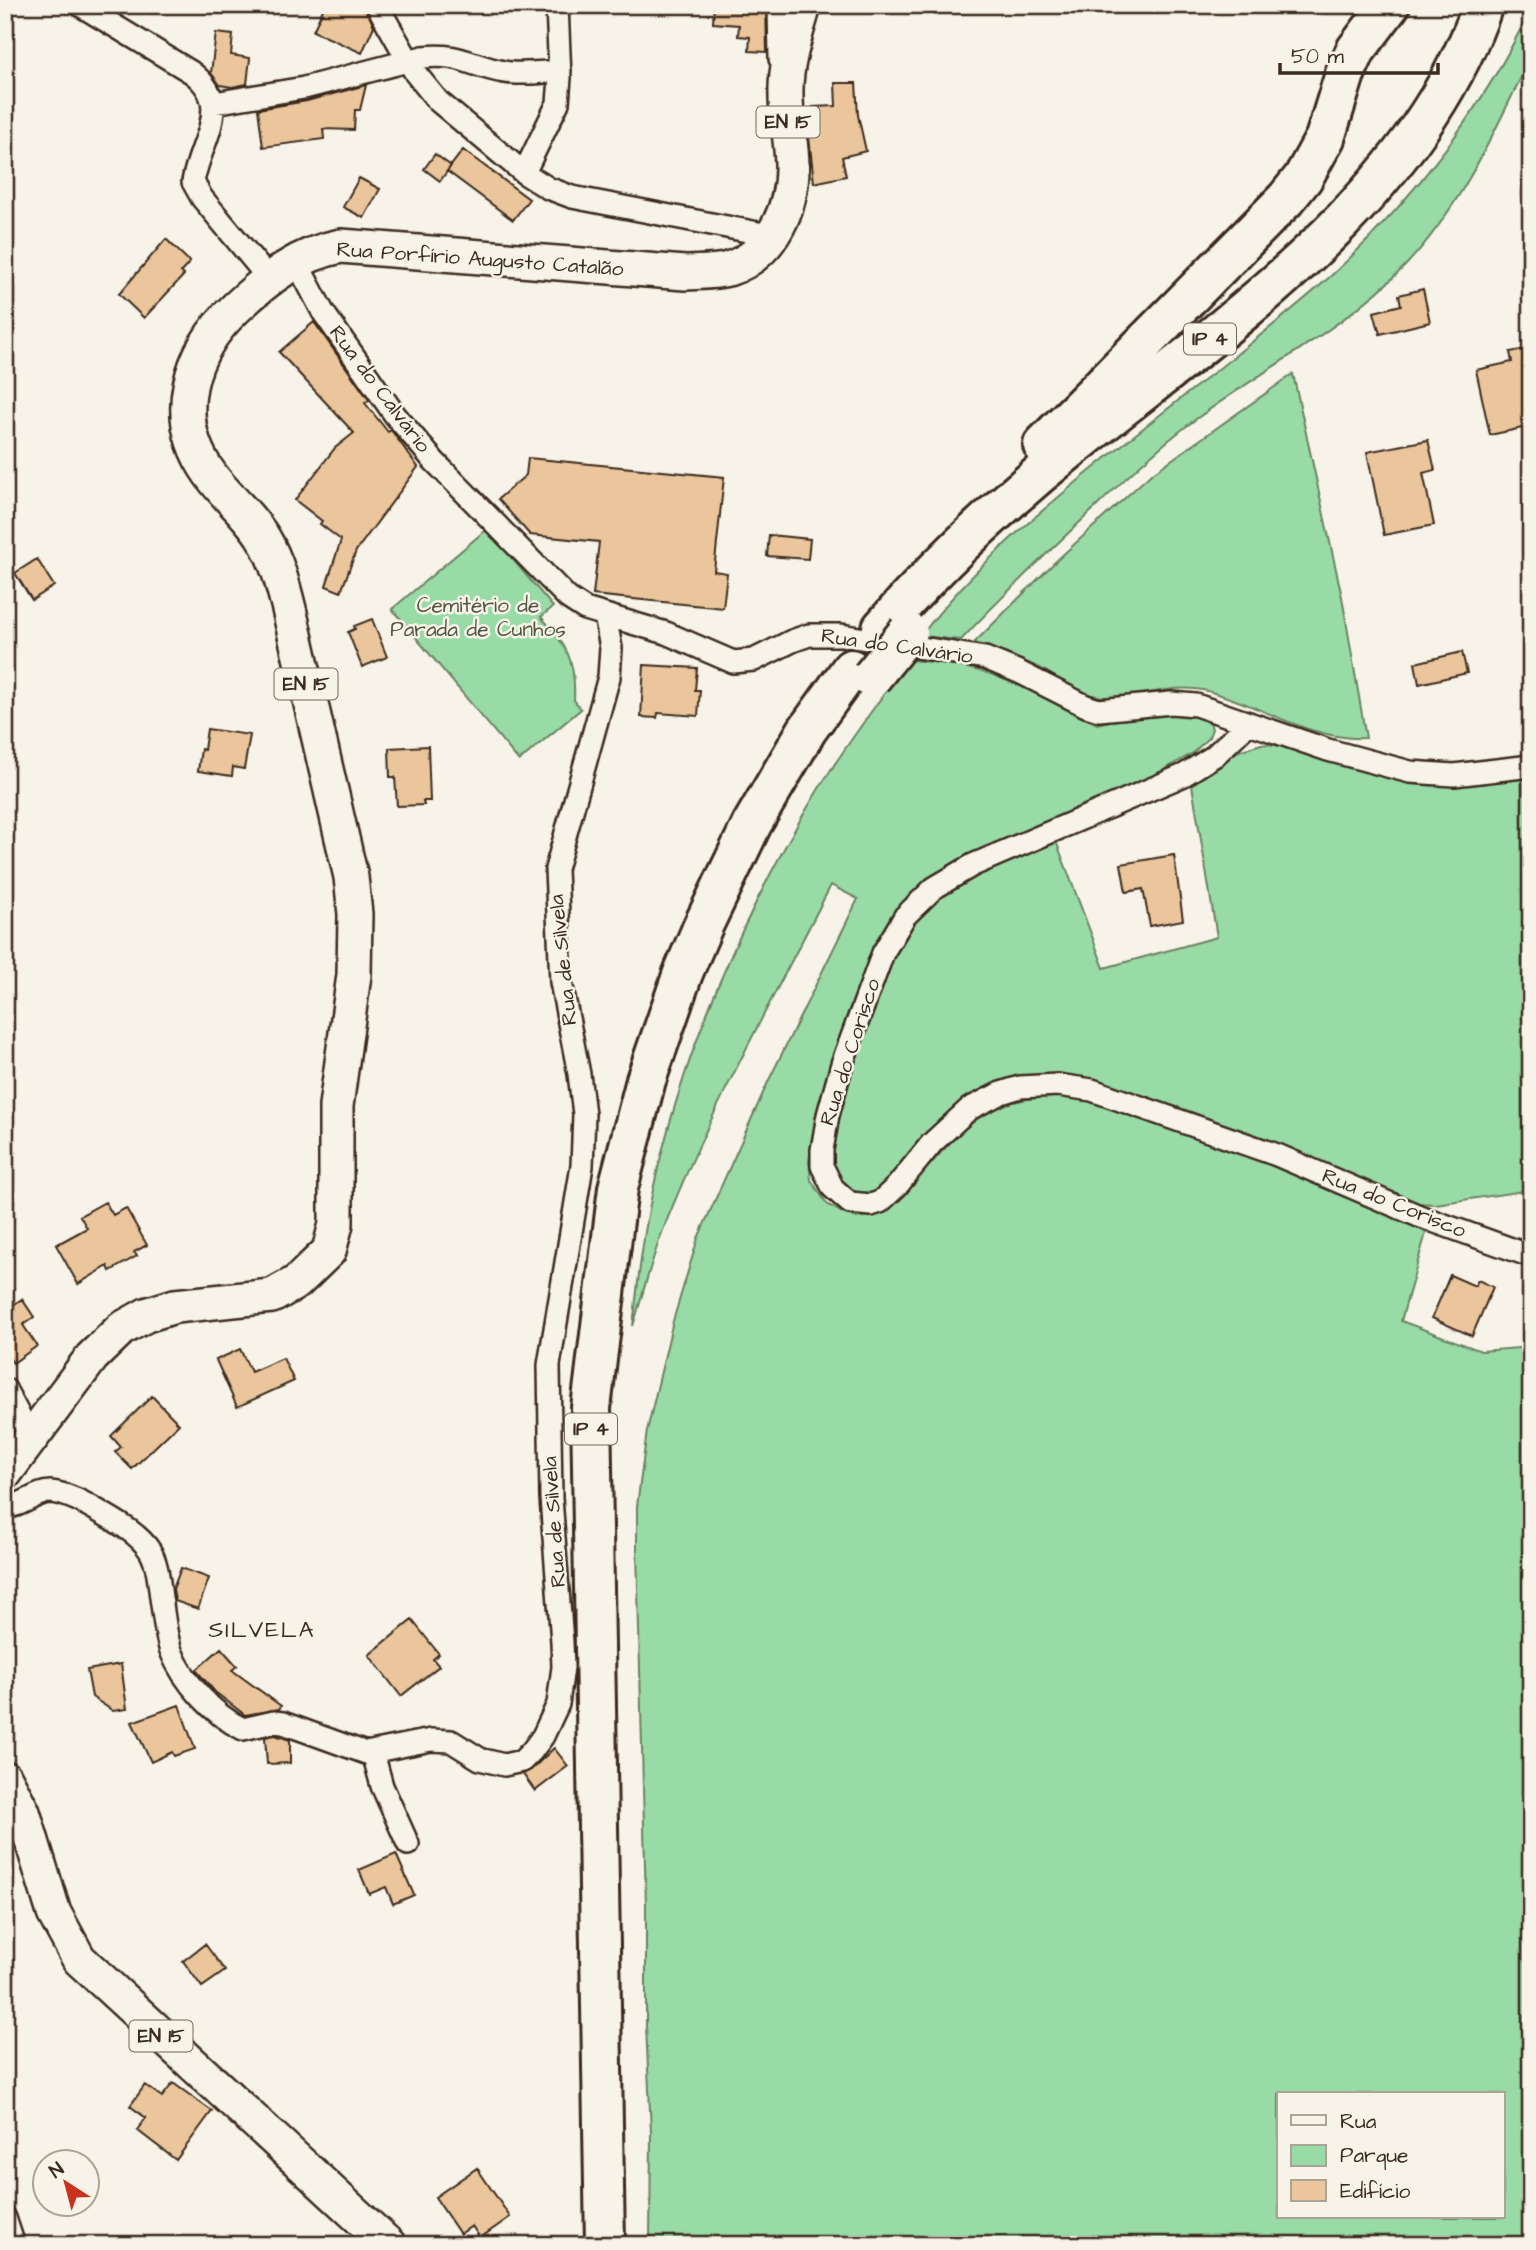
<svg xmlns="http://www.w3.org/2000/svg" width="1536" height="2250" font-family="'Architects Daughter',sans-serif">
<rect width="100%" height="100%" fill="#f7f3e8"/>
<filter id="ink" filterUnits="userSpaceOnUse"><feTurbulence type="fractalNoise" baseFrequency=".0143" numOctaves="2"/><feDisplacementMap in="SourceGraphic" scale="14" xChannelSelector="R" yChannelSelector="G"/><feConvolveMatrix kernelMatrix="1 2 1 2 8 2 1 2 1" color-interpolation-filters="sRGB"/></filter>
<g filter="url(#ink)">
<path fill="#99dba6" stroke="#6a8262" stroke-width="2" fill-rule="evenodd" d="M1531,7V56L1526,67C1492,137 1459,209 1405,266C1343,330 1259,371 1188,425C1155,450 1126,478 1097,506C1050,550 1005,593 961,640L921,636C949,598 983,564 1018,532C1088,470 1163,413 1236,355C1269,328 1303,302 1334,273C1411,202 1488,103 1531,7Z
M1293,374L1342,597L1366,738C1308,741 1258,702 1203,690C1170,683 1135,701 1102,697C1077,694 1057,676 1035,666C1015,656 995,649 974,643L1055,562L1150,475Z
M487,529L553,607L541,617C567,645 576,661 574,700L581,709L519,761L392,609Z
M909,660L953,664L991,674L1035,692L1097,724L1160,710L1205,716L1210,722L1212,729L1209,737L1193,753L1144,781L981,850L871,956L848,1012L827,1076L812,1140L809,1162L811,1180L827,1204L841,1212L857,1218L872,1215L886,1210L899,1199L955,1137L986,1112L1008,1103L1043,1096H1064L1090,1101L1262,1159L1403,1218L1426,1233L1401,1321L1481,1351L1531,1347V2245H650L651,2132L646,2026V1906L637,1550V1506L647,1431L673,1321L698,1238L768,1082L858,899L831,885C773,998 710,1111 663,1230C651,1261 643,1294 633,1326C638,1281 643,1235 653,1190C683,1052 744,911 818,790C846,745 877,703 909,660ZM1279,2094H1503V2217H1279Z
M1261,744C1319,746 1372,777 1429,784C1461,789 1498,778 1531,774V1190L1436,1204L1413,1203L1191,1112L1088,1078L1052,1074L1001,1083L967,1098L940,1120L876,1192C856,1200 843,1188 835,1170C833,1166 830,1160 830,1155C831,1116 853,1069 865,1032C874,1005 887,956 903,933C939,883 1002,864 1056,841L1104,968L1217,937L1191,779L1239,751Z"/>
<path fill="#ebc69c" stroke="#3b2a1e" stroke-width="2" d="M325,5H364L374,26L362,53L313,31Z
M714,5H766L767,52L749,51L750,37L738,36L739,25L713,23Z
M216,33L233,35L231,55L250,58L247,84L232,87L220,85L211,73Z
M835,83H856L858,115L866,151L842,157L846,176L814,183L808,127L817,125L813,107L836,106Z
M366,85L360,110H355L354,130L323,129L324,139L263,147L258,109L307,101Z
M463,150L529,199L513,220L447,171Z
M435,154L451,166L440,181L424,169Z
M359,178L380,189L364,218L343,207Z
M166,239L190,262L181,272L184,275L144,318L119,294Z
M1423,289L1430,322L1380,334L1374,312L1401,305L1399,295Z
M314,322L369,400L365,403L388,432L391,430L418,467L356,551L341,592L326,586L341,540L320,524L322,521L295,500L335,448L354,433L279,352Z
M1531,348V412L1525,414L1527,427L1490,435L1476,370L1512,362L1510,352Z
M1428,440L1435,470L1423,473L1434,525L1384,535L1367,452Z
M528,458L724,477L714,571L727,573L723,608L593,595L599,542L530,535L498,499L526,475Z
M769,535L810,539L808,559L767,556Z
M37,559L54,586L32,600L15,573Z
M372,619L387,657L362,667L348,632L355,629L354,626Z
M1462,652L1467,673L1419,684L1415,663Z
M644,665L697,668L695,690H700L698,716L658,713L657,718L641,717Z
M207,729L250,735L244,769L233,767L232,776L198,771L201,749L204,750Z
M428,746L430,801H423L424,805L397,806L395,777H390L389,748Z
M1174,855L1183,920L1150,926L1143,889L1126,892L1121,864Z
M105,1202L113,1215L126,1208L147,1245L134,1252L137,1256L110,1271L108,1266L78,1284L56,1245L87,1228L80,1216Z
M1450,1275L1475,1286L1478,1280L1493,1287L1472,1336L1432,1318Z
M5,1299L10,1307L22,1299L34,1317L23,1325L37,1346L13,1363L5,1352Z
M240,1349L251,1372L283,1358L294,1381L237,1407L216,1360Z
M152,1396L179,1424L132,1469L115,1452L121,1447L111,1436Z
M181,1568L209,1578L198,1609L175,1601L173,1589Z
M412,1620L439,1654L433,1659L439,1666L401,1696L369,1655Z
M221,1648L237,1666L232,1670L281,1706L279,1709L245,1715L215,1692L196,1670Z
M121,1664L127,1709L113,1711L92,1697L87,1670Z
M179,1705L195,1749L174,1756L172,1752L151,1762L132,1722Z
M275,1735L290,1740V1763L267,1764L265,1737Z
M554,1748L568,1766L535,1791L523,1774L531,1770Z
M396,1854L414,1895L393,1904L386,1887L369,1894L359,1870Z
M205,1944L225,1971L202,1987L183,1961Z
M173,2083L212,2111L176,2160L137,2130L146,2118L130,2106L145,2085L162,2097Z
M477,2168L510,2217L480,2238L472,2226L460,2234L435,2197Z"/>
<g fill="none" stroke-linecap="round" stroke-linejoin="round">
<g stroke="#3b2a1e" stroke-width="26">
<path id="street" d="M80,5L191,72C235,104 200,140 193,182L202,198L269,279
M377,5L416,74L438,101L524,173L548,188L572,197L773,236
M779,5L780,59
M214,103L304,88L423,57C462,53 470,66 504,72C522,75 542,72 560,71
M524,173L558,103L560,78L557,5
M296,261L323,312L395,415L434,461L568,598L585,609L666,633L733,662L754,660L792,641L809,635H841L985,658L1019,672L1086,706L1099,710L1171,703L1196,705L1328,750L1410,772L1454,775L1531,766
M1249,723L1214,756L1184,775L973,865L934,888L905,916L883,953L842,1064L828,1115L822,1150V1166L833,1188L850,1203L871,1205L880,1202L897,1186L932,1143L969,1109L1001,1093L1020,1087L1058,1085L1092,1090L1277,1155L1419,1216L1531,1256
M5,1389L31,1438
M5,1507C22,1507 36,1492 50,1492C67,1493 86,1504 100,1512C117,1522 139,1534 150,1551C159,1566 159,1587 162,1604C164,1619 166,1636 171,1651C183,1681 213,1715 243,1729L274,1722L283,1723L366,1753L431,1740L451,1741L480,1759L504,1765L522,1761L532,1751L543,1736L558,1704L563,1667L562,1642L551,1498L549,1365L582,1166L584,1114L579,1074L561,982L556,869L609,677L611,648L605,615
M373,1753L382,1786L408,1844
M5,2218L14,2245"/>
</g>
<g stroke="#3b2a1e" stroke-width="38">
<path id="primary" d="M5,1473L92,1357L121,1329L146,1315L175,1306L272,1296L297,1282L329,1251L336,1224V1106L354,975L355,914L351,877L289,609C283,585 277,561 264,539C250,515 226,497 210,474C169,417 189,351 237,307C268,278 299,254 341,246L685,273C699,272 714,273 728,269C773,255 793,207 792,163C791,138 785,114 786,89C786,60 797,32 804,5
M5,1778L23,1812L54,1913L79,1959L389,2245"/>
</g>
<g stroke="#3b2a1e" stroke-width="44">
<path id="highway" d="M1043,445L1286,199L1303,178L1325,138L1345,74L1356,50L1390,5
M882,628C940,561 1005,501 1074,446C1225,324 1417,198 1483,5
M605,2245L591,1408L618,1188L646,1080L683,973L703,926L752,824L807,730L851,669"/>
</g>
<use href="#street" stroke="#f7f3e8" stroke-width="21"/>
<use href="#primary" stroke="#f7f3e8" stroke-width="33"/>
<use href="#highway" stroke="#f7f3e8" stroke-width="38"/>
<g stroke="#3b2a1e" stroke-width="44" stroke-linecap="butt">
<path id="highway-bridge" d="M871,678L908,632"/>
</g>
<use href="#highway-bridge" stroke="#f7f3e8" stroke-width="38"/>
</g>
</g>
<g text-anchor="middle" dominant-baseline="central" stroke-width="5" stroke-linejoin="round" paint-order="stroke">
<g fill="#f7f3e8" stroke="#73665b" stroke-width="2">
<rect x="756.5" y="106.5" width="63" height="31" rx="5"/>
<rect x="1184" y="323.5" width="52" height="31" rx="5"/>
<rect x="274.5" y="668.5" width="63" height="31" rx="5"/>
<rect x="565" y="1413.5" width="52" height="31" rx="5"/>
<rect x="129.5" y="2020.5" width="63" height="31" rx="5"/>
</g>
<g font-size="19" font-weight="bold" fill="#3b2a1e">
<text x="788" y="122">EN 15</text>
<text x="1210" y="339">IP 4</text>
<text x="306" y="684">EN 15</text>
<text x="591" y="1429">IP 4</text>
<text x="161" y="2036">EN 15</text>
</g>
<g font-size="21" fill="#3b2a1e" stroke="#f7f3e8">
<text transform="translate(480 259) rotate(4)">Rua Porfírio Augusto Catalão</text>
<text transform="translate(380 389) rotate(53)">Rua do Calvário</text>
<text transform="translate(897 646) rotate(8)">Rua do Calvário</text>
<text transform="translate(563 960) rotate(-96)">Rua de Silvela</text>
<text transform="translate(850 1052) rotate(-72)">Rua do Corisco</text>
<text transform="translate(1394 1203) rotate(22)">Rua do Corisco</text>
<text transform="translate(554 1522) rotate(-94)">Rua de Silvela</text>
</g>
<g font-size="21" fill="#525640" stroke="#f7f3e8">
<text x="478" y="605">Cemitério de<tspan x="478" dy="24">Parada de Cunhos</tspan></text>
</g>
<g font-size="23" letter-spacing="2" fill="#3b2a1e" stroke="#f7f3e8">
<text x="262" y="1630">SILVELA</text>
</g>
</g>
<rect width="1536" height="2250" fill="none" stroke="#f7f3e8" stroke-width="28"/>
<rect x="14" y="14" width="1508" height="2222" fill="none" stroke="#3b2a1e" stroke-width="2.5" filter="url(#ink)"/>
<rect x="1277" y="2092" width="228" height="126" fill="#f7f3e8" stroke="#aca397" stroke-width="2"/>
<rect x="1291" y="2115" width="35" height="10" fill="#f7f3e8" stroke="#aca397" stroke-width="2"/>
<text x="1340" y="2128" font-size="21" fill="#3b2a1e">Rua</text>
<rect x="1291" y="2145" width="35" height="21" fill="#99dba6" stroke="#aca397" stroke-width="2"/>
<text x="1340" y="2162" font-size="21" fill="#3b2a1e">Parque</text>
<rect x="1291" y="2180" width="35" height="21" fill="#ebc69c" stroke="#aca397" stroke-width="2"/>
<text x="1340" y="2198" font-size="21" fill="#3b2a1e">Edifício</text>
<g transform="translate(66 2183) rotate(324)"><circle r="33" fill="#f7f3e8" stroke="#aca397" stroke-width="2"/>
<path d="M0-5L12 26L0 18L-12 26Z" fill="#c8321e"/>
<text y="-10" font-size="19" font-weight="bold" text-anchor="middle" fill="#3b2a1e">N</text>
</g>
<path d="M1280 63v10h158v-10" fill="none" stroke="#3b2a1e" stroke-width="3.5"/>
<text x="1291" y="63" font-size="21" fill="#3b2a1e" stroke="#f7f3e8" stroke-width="5" paint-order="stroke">50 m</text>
</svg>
